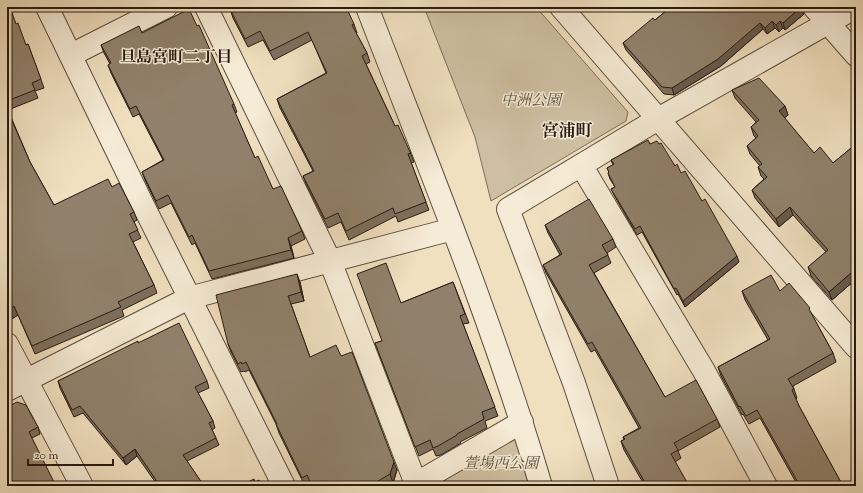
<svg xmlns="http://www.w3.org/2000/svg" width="863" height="493" font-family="'Sorts Mill Goudy','Noto Serif JP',serif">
<rect width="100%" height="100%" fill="#f1e0c0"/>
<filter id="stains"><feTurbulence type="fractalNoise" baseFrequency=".005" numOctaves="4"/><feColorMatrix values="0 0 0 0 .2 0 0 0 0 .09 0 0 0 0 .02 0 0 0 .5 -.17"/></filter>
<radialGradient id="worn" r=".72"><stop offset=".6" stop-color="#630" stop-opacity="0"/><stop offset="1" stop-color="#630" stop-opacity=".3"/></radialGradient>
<path fill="#cfbfa2" stroke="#7c6d5a" d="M424,7H536L628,112L626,121L491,201L475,137Z
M514,433L529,486H417Z"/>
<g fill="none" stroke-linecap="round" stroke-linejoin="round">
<g stroke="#5a4c3e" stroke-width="24">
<path id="street" d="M47,7L143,205L284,486
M206,7L330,261L416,484
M367,7C428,165 493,323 541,486
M561,7L856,347
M814,7L856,55
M71,55L166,7
M581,165L704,371L766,486
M7,344L82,486
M7,390L189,298L453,229
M412,486L522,422
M608,486L574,383L508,209L658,119L856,7"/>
</g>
<use href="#street" stroke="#f6ebd6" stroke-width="22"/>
</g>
<path fill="#7d6f5d" stroke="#281b12" d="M7,7L16,24L26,45L28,44L44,88L35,91L38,98L8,110L30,162L54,205L112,187L134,212L137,220L134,222L141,238L133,242L154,285L157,293L122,310L124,316L35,354L18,315L7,322Z
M671,7H802L804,14L785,30L783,28L779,32L775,28L767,34L763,29L721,66L674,95L664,94L626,50L623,43L655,20Z
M230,9L354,24L357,33H356L367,53L370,62L366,64L395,126L410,152L414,162L411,163L429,210L398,222L396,216L349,240L341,222L328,228L306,184L303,176L313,171L280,108L277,99L326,73L312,40L274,60L263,40L248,47L233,18Z
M142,33L234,104L237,112L235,113L255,158L273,189L302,231L305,239L291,246L294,258L212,279L195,243L192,245L171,203L159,209L145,180L142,172L163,160L139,114L133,117L111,73L108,65L110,64L104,53L101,45Z
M732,90L785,106L788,115L784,118L814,153L833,163L856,144V281L855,280L832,300L811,276L808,267L826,252L793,215L779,227L755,198L752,190L764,179L761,176L758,167L760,166L750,154L747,146L756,138L754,136L751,127L756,122L735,98Z
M650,144H659L675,166L681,173L702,201L739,262L685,307L678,294L677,295L642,232L637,235L614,195L611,189L615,187L610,179L608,173L609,172L607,168L613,165L611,160Z
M545,225L613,239L616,247L607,253L611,263L594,273L665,397L717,419L720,427L678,451L681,458L675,462L689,486H645L624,450L621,441L624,440L623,437L639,428L595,350L591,352L546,273L543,265L560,255L548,233Z
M300,282L304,301L291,304L310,357L397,470L393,483L388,486H311L310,484L305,486L279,433L276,424L249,370L245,372L244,371L241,372L231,352L228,344Z
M453,282L469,323L463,324L498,416L485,421L487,428L460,442L461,443L441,455L436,456L433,449L419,456L375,343L382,341L401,303Z
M742,291H780L813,317L833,353L836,362L793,386L797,398L796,399L799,406L843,486H798L760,418L749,424L743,414L742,415L721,376L718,367L768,340L745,300Z
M138,343L207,381L209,388L198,393L213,421L215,428L212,430L216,438L219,445L187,461L204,486H158L137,456L126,465L83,413L74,417L60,388L58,381Z
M7,407L38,427L40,434L32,438Z"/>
<path fill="#665a4c" stroke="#281b12" d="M801,7H802L804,14L785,30L783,23Z
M772,21L775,28L767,34L765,28Z
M780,21L783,28L779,32L776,25Z
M760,23L763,29L721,66L674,95L672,88Z
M785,106L788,115L782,120L779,111Z
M790,207L793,215L779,227L776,219Z
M288,238L291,246L294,258L291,250Z
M737,256L739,262L685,307L683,301Z
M852,272L855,280L832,300L829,292Z
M297,274L300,282L304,301L301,292Z
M14,306L18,315L7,322V312Z
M135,449L137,456L126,465L123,458Z
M394,462L397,470L393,483L390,474Z"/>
<path fill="#91816c" stroke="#281b12" d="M7,7H10L16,24L18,23L26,45L28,44L41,79L32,83L35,90L7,101Z
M234,7H346L354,24L352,25L367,53L362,56L395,126L398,125L410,152L411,153L408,154L426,202L395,214L393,208L346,231L338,213L325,219L303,176L314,171L277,99L327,73L308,32L270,51L260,31L245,39L230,9Z
M671,7H801L783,23L780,21L776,25L772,21L765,28L760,23L718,59L672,88L662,87L623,43L653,18L655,20Z
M189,9L197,26L199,25L234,104L232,105L255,158L258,156L273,189L281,186L302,231L288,238L291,250L209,271L192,235L189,237L168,195L156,201L142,172L164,160L136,106L130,109L108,65L111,63L101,45L139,26L142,33Z
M759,78L785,106L779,111L814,153L820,147L833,163L856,144V277L852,272L829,292L808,267L828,250L790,207L776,219L752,190L767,177L758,167L762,164L747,146L758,136L751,127L759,120L732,90Z
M7,109L30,162L54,205L108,179L112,187L119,183L134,212L130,214L138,230L129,234L154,285L118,302L121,307L32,346L14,306L7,312Z
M648,140L650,144L657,141L659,144L661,143L675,166L677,164L681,173L685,171L702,201L705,199L737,256L683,301L676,288L674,289L640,226L635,229L611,189L615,187L608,173L609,172L607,168L614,164L611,160Z
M589,199L613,239L602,245L608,255L589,265L665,397L696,380L717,419L674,443L678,450L671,454L689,486H647L621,441L625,439L623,437L641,428L592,342L588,344L543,265L562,254L545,225Z
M386,263L401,303L453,282L465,314L460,316L495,407L482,412L484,419L457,434V435L438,446L433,448L430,440L415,447L375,343L382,341L357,274Z
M297,274L301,292L288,296L310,357L336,345L341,356L352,352L394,462L390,474L370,486H312L307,475L302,478L276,424H277L246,362L242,364L241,362L238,364L228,344L216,295Z
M771,275L780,291L789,283L810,308L809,309L833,353L788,379L794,389L792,390L799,406L843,486H800L757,410L746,416L740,406L739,407L718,367L770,339L742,291Z
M179,323L207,381L195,387L213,421L209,423L216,438L183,455L204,486H160L135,449L123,458L80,406L72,410L58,381L138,341V343Z
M17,402L26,405L38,427L29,432L56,486H7V407Z
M254,479L255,482L259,480L262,486H240Z
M743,483L745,486H739Z"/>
<g text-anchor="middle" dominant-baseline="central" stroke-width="3" stroke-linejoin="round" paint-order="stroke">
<g font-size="15" font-style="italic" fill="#5a4c3d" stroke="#f6ebd6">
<text x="531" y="101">中洲公園</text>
<text x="501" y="464">萱場西公園</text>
</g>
<g font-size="16" font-weight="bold" fill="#281b12" stroke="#f6ebd6">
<text x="176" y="58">旦島宮町二丁目</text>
</g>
<g font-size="17" font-weight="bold" fill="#281b12" stroke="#f6ebd6">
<text x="567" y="132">宮浦町</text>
</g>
</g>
<rect width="863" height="493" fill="none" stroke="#f1e0c0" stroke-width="24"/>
<rect x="8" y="8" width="847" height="477" fill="none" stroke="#281b12" stroke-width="2"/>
<rect x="12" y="12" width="839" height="469" fill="none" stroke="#281b12"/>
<path d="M28 459v6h85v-6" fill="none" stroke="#281b12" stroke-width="2"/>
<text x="34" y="459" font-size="12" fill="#281b12" stroke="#f6ebd6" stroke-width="3" paint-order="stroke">20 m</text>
<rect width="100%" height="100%" filter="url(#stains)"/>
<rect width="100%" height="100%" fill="url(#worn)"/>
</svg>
